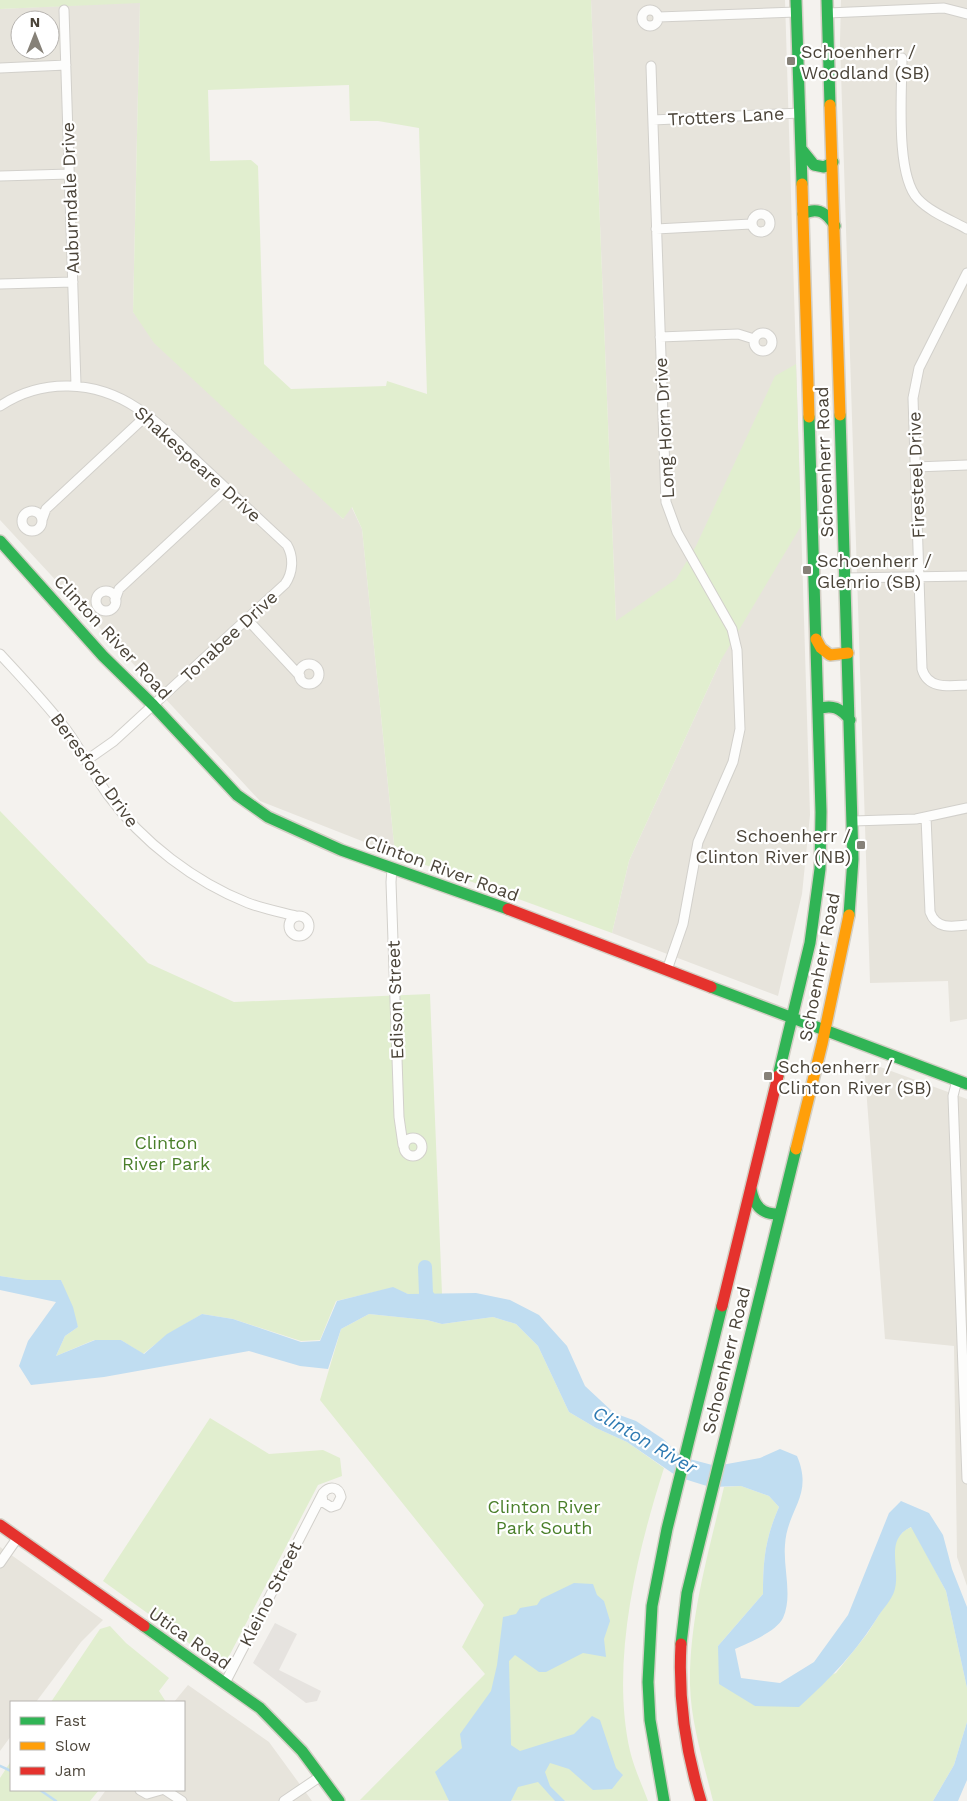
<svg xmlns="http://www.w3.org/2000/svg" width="967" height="1801" font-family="'Work Sans',sans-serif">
<rect width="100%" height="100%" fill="#f4f2ee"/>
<path fill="#e7e4dc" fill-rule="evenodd" d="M591,0H785L810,815L802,894L778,996L612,933L629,861L721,660L616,621Z
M841,0H967V1019L950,1022L948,981L870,983L840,41Z
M140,2L133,312L343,519L351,506L362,529L395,854L260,801L0,520V9ZM20,20H50V50H20Z
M864,1061L967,1099V1586L957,1557L954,1346L885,1339Z
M0,1547L103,1620L81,1642L36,1702H11V1736L0,1751Z
M188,1685L269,1742L312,1801H98L106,1790H184V1702H174Z"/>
<path fill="#e1eecf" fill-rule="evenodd" d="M0,0H591L616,621L676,579L696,546L775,376L796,364L801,526L721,660L629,861L612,933L395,854L362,529L352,507L343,519L154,343L133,312L140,3L0,9ZM349,85L350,121H378L419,128L427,394L387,381L386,386L291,389L264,364L258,166L251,160L210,161L208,90Z
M0,811L148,963L234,1002L430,994L442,1294H408L392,1288L336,1301L320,1340L301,1341L233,1319L202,1314L167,1335L143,1354L121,1340H94L56,1356L65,1336L78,1327L61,1280H25L0,1276Z
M369,1314L427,1320L442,1324L493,1317L516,1324L538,1346L569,1412L596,1428L627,1442L664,1468C637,1553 610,1662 630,1751C634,1768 642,1785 648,1801L360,1800L485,1674L462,1647L484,1605L320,1400L341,1329Z
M210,1418L269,1454L323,1450L340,1458L342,1476L318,1485L227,1660L215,1662L103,1581Z
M741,1486L769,1496L779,1507C765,1539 763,1560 763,1594L718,1646L755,1706L836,1673L867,1634L894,1591L895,1541L905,1530L912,1527L946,1591L967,1688V1722L954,1765L933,1801H713C704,1764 691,1724 690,1685C689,1618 709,1551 724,1487Z
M110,1626L126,1643L169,1678L159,1691L166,1702H51L100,1629Z
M11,1761V1790H99L90,1801H0V1778Z"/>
<path fill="#e6e3df" d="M275,1623L297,1634L279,1670L321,1691L317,1701L306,1703L253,1663Z"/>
<path fill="#c0ddf1" d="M0,1276L26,1280H61L73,1307L78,1327L65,1336L56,1356L95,1340H121L144,1354L167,1334L202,1314L233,1319L301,1342L320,1341L337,1301L393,1287L408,1294L476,1293L510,1300L539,1315L567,1346L585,1386L614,1413L636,1421L663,1439L682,1457L716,1466L760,1458L780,1449L797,1456C814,1496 787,1509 785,1545C783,1568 793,1596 783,1618C776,1632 748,1643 735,1649L741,1678L780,1683L814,1662L848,1615L889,1513L901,1501L929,1513L943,1535L952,1569L967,1607V1688L946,1591L911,1527C883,1540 902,1569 894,1592C891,1600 884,1608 879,1615C856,1652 832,1677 799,1707L755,1706L719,1684L718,1646L763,1594C763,1560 765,1539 779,1507L769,1496L741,1486L710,1487L678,1477L627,1442L596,1428L569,1412L538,1346L516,1324L493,1317L442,1324L427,1320L369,1314L341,1329L328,1369L300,1366L249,1351L104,1377L31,1385L19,1366L28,1341L56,1302L0,1290Z
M574,1583L593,1584L597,1595L604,1601L610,1621L604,1639L606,1657L583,1653L546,1672H539L515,1655L509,1661L511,1745L520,1751L574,1734L592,1716L600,1720L616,1768L623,1775L612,1789L593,1790L569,1769L550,1763L545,1772L550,1786L565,1801H555L538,1782L518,1787L511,1801H449L435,1772L462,1748L460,1734L491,1691L497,1665L503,1617L516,1614L520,1608L537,1605L541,1599Z
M967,1722V1780L958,1801H933L954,1765Z"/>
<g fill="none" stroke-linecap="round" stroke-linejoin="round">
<path stroke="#c0ddf1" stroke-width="2.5" d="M0,1766L11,1771
M40,1790L56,1801"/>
<path stroke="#c0ddf1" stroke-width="14" d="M425,1267L426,1294L436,1308"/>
<g stroke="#d2d0cb" stroke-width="11">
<path id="street" d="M642 18a8 8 0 1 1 16 0a8 8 0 1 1-16 0Z
M64,10L76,385
M828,13L944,8L967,14
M658,17L796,12
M902,58C902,92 895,175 918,199C930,212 951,220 967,229
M651,66L666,502L677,532L732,629L737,650L740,729L733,762L698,842L683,924L667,970
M0,68L66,65
M653,120L800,113
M0,176L70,174
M752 223a9 9 0 1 1 18 0a9 9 0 1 1-18 0Z
M656,229L751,224
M967,273L919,368L913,398L922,669C928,690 950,686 967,685
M0,284L73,282
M754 342a9 9 0 1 1 18 0a9 9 0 1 1-18 0Z
M660,337L738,334L754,339
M0,406C42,378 95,380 137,408C160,423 180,445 200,464C229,491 258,518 287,545C294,557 293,573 285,584L114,741L87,760
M916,467L967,465
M22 521a10 10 0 1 1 20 0a10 10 0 1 1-20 0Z
M42,520L46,509L147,415
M845,578L967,576
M96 601a10 10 0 1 1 20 0a10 10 0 1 1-20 0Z
M115,600L119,589L227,489
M247,619L300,676
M0,654C22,678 45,702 65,728C81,749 93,774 108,795C142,842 195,882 248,903C264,909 280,912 296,916
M299 674a10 10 0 1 1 20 0a10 10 0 1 1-20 0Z
M926,817L930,912C936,929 951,927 967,925
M853,821L916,819L967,808
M392,869L391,882L399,1117L403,1145
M289 926a10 10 0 1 1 20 0a10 10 0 1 1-20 0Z
M957,1080L953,1096L967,1479
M404 1147a9 9 0 1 1 18 0a9 9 0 1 1-18 0Z
M0,1563L18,1537
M225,1683L323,1493C330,1485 339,1487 341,1497L337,1505L331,1507L323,1502L322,1496
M140,1790L147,1794L161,1790
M165,1790L182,1801
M284,1801L321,1776"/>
</g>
<g stroke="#d3cfc5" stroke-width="14">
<path id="fast" d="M796,0L802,184
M827,0L830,105
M802,150L814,165L824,167L833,162
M803,214C818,206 827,213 835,226
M840,415L853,859L849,915
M0,541L103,656L153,705L237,795L268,817L341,850L508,909
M818,709C832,704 841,708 850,720
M711,987L967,1084
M778,1076L810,943L820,869L821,812L809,417
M751,1189C754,1206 762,1215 780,1214
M144,1626L260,1708L302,1751L339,1801
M681,1644L687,1593L796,1149
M664,1801L650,1720L648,1682L652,1606L667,1529L722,1306"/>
</g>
<g stroke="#d3cfc5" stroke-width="14">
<path id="slow" d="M830,105L840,415
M802,184L809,417
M816,639L821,648L830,655L848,653
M796,1149L822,1044L849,915"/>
</g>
<g stroke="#d3cfc5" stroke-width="14">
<path id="jam" d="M508,909L711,987
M722,1306L778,1076
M0,1525L144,1626
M681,1644C678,1698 685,1749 701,1801"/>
</g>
<use href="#street" stroke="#fdfdfc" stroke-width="9"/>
<use href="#fast" stroke="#30b455" stroke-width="11"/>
<use href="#slow" stroke="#ff9f0a" stroke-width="11"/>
<use href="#jam" stroke="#e5322d" stroke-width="11"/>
</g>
<g fill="#868178" stroke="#fff" stroke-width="2">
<rect x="786" y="56" width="10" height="10" rx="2.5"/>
<rect x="802" y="565" width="10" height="10" rx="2.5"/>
<rect x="856" y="840" width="10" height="10" rx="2.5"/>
<rect x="763" y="1071" width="10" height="10" rx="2.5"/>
</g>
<g text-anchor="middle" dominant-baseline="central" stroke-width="4.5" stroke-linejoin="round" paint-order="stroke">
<g font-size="18" fill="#4b4439" stroke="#fff" text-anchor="start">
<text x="801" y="51">Schoenherr /<tspan x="801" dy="21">Woodland (SB)</tspan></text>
<text x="817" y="560">Schoenherr /<tspan x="817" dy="21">Glenrio (SB)</tspan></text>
<text x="851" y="835" text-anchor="end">Schoenherr /<tspan x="851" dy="21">Clinton River (NB)</tspan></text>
<text x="778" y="1066">Schoenherr /<tspan x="778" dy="21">Clinton River (SB)</tspan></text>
</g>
<g font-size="18" fill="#4b4439" stroke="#fff">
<text transform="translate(726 116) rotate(-3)">Trotters Lane</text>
<text transform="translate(70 198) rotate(-92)">Auburndale Drive</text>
<text transform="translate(664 428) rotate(-93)">Long Horn Drive</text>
<text transform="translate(824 462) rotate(-92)">Schoenherr Road</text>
<text transform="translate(198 464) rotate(42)">Shakespeare Drive</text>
<text transform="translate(916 475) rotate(-92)">Firesteel Drive</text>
<text transform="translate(229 636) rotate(-43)">Tonabee Drive</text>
<text transform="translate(113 637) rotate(47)">Clinton River Road</text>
<text transform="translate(95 770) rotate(54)">Beresford Drive</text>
<text transform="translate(442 868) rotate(20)">Clinton River Road</text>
<text transform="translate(819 967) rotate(-79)">Schoenherr Road</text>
<text transform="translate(395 1000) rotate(-92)">Edison Street</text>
<text transform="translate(726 1360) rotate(-76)">Schoenherr Road</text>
<text transform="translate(270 1594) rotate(-63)">Kleino Street</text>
<text transform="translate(190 1638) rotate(35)">Utica Road</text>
</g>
<g font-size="18" fill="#4a7f2a" stroke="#fff">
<text x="166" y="1142">Clinton<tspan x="166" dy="21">River Park</tspan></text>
<text x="544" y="1506">Clinton River<tspan x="544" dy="21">Park South</tspan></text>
</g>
<g font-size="19" font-style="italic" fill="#2e7ab2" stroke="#fff">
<text transform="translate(645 1440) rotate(30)">Clinton River</text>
</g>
</g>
<rect x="10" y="1701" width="175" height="90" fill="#ffffff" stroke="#b7b4b0"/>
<rect x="20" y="1717" width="25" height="8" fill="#30b455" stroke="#b7b4b0"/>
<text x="55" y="1726" font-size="15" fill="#4b4439">Fast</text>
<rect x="20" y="1742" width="25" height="8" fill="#ff9f0a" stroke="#b7b4b0"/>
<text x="55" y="1751" font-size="15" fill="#4b4439">Slow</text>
<rect x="20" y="1767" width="25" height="8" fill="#e5322d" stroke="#b7b4b0"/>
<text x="55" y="1776" font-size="15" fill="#4b4439">Jam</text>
<g transform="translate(35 35)"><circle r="24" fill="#ffffff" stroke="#b7b4b0"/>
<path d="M0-4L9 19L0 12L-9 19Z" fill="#868178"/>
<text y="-8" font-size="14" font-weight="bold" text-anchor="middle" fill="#4b4439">N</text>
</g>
</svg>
